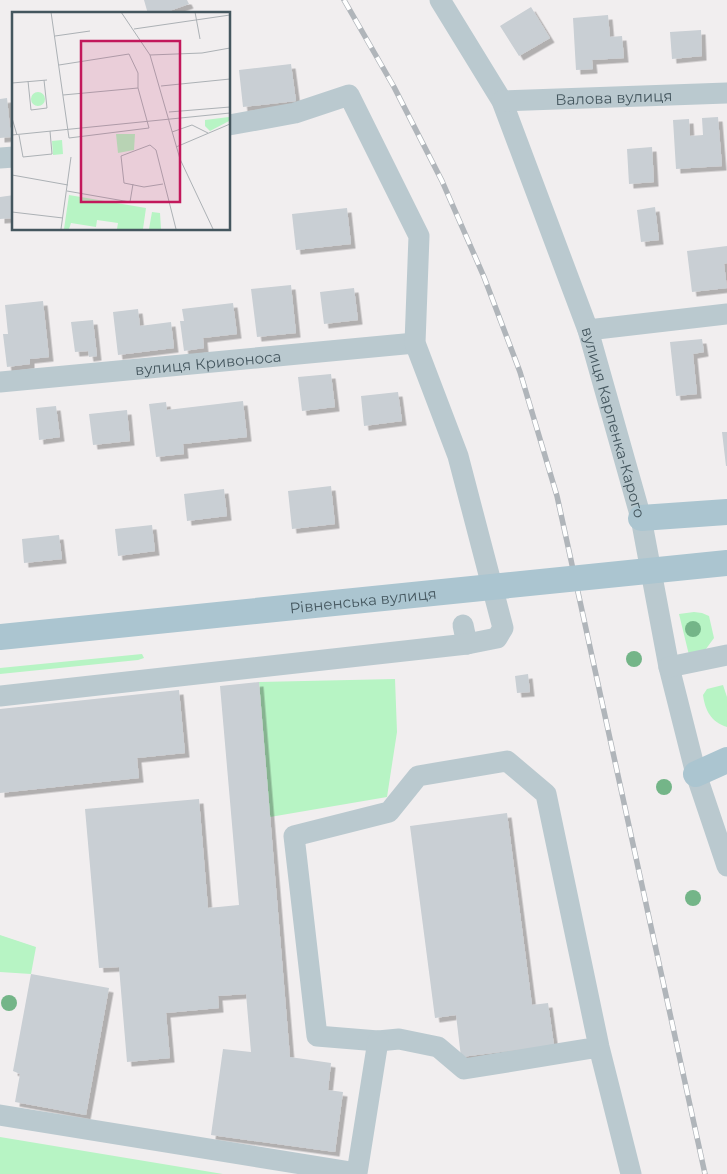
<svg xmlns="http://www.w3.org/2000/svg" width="727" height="1174" font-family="Montserrat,sans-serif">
<defs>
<filter id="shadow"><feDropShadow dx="4.5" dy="4.5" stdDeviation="0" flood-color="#0004"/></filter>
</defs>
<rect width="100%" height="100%" fill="#f1eeef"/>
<path fill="#b7f4c4" d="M694,612L702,613L709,616L714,638L703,653L689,655L679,614Z
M142,654L144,658L138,660L0,674V668Z
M395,679L397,732L387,797L270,817L259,682Z
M723,685L727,697V727C711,722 705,710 703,695L707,689Z
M0,935L36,947L31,974L0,972Z
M0,1137L223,1174H0Z"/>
<path fill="#c9cfd4" filter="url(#shadow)" d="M144,0H187L189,4L161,14H148Z
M531,7L550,38L519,56L500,26Z
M608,15L610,37L622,36L624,58L592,60L593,69L576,70L573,18Z
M701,30L702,56L672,59L670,32Z
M291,64L296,101L243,107L239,70Z
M7,98L11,137L0,138V99Z
M718,117L722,166L676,169L673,120L689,119L690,136L703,135L702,118Z
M652,147L654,182L629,184L627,149Z
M14,195V218L0,219V197Z
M655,207L659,240L641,242L637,210Z
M347,208L351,244L296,250L292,214Z
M727,246V263L724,264L727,288L692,292L687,251Z
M291,285L296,333L257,337L251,289Z
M354,288L358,320L324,324L320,292Z
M43,301L49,357L30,359V364L7,367L3,334H8L5,305Z
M233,303L237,334L203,338L204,348L184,351L180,321H184L182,309Z
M138,309L140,326L171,322L174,348L118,355L113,312Z
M93,320L97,356L89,357L88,351L75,352L71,322Z
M702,339L704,352L693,354L697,394L676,396L670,342Z
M331,374L335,407L302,411L298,377Z
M398,392L402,421L364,426L361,396Z
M243,401L247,437L183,444L184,454L156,457L149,404L166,402L167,410Z
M56,406L60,437L39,440L36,408Z
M127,410L130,441L93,445L89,414Z
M722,432H727V466H726Z
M331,486L335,524L292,529L288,491Z
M224,489L227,516L187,521L184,494Z
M152,525L155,551L118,556L115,529Z
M59,535L62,559L24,563L22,539Z
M528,674L530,692L517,693L515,676Z
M259,682L290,1057L331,1063L328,1090L343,1092L335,1152L211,1135L223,1049L251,1052L246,994L218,996L219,1008L166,1013L170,1058L127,1062L119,967L99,968L85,809L199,799L208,908L239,905L220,686Z
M179,690L185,753L137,758L139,778L0,793V709Z
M507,813L532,1005L548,1003L554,1045L461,1057L456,1015L435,1018L410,826Z
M31,974L109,988L86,1115L15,1102L20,1074L13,1071Z"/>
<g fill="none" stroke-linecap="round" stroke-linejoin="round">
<g stroke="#bac9cf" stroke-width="21">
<path id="s1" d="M440,0L502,101L588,330L641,518L669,667L696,774L727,866"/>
<path id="s2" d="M502,101L727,93"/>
<path d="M0,158L14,157"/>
<path d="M588,330L727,314"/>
<path id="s3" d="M0,382L415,343"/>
<path d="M463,625L467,644"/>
<path d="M669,667L727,655"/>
<path d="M0,696L467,644L497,638L503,628L458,456L415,343L419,236L349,95L295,113L229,125"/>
<path d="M599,1047L464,1069L438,1047L399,1039L378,1041L317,1036L294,836L389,812L418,776L507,761L546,794L599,1047L631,1174"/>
<path d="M0,1115L357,1173L378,1041"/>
</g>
<path stroke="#abc5d0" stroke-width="26" d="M641,518L727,512
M696,774L727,760"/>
<g stroke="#b0b5ba" stroke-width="5.5">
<path id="rail" d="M344,0L394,87L442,181L484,277L520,372L557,496L705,1174"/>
</g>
<use href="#rail" stroke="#fff" stroke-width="4" stroke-dasharray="11" stroke-linecap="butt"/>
<path stroke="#abc5d0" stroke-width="26" id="s4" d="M0,637L727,563"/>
</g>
<g fill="#74b588">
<circle cx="693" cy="629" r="8"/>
<circle cx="634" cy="659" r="8"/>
<circle cx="664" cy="787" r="8"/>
<circle cx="693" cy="898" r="8"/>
<circle cx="9" cy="1003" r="8"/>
</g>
<g text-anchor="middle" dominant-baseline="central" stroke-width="5" stroke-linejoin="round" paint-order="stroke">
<g font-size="15" fill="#44565e" stroke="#fff">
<text stroke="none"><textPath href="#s2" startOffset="112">Валова вулиця</textPath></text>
<text stroke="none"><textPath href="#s3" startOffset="209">вулиця Кривоноса</textPath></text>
<text stroke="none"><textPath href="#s1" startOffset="459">вулиця Карпенка-Карого</textPath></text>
<text stroke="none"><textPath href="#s4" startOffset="365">Рівненська вулиця</textPath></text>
</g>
</g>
<g transform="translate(12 12)">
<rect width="218" height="218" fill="#f1eeef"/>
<path d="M19 87a7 7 0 1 1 14 0a7 7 0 1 1-14 0ZM217,105V109L198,119L193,114V108ZM104,122H123L122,138L106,141ZM50,128L51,142L41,143L40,129ZM57,183L134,196L131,217H105L106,211L85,208L84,215L59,211L57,217H52ZM140,200L148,201L149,217H137Z" fill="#b7f4c4"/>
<path fill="none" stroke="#acb1b5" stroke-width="1" d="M39,0L57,126L137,116L126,76V61L117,42L47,53M109,0L138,43L168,147L201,217M183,0L188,27M122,17L218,3M43,24L78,19M138,43L190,41L218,36M16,69L19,98L35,96L32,68M0,71L35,68M149,74L218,67M51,83L126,76M157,100L218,95M0,106L5,123M160,120L180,113L196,121M0,123L218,101M7,123L11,145L40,142L38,119M164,135L218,112M0,163L56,173M151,172L132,175L112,171L109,144L138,133L144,138L164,217M55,179L118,190L121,172M0,200L51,206M49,217L59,145"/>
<path fill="#c2185b" fill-opacity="0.15" stroke="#c2185b" stroke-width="2.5" d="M69,29H168V190H69Z"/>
<rect width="218" height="218" fill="none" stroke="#44565e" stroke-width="2.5"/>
</g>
</svg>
